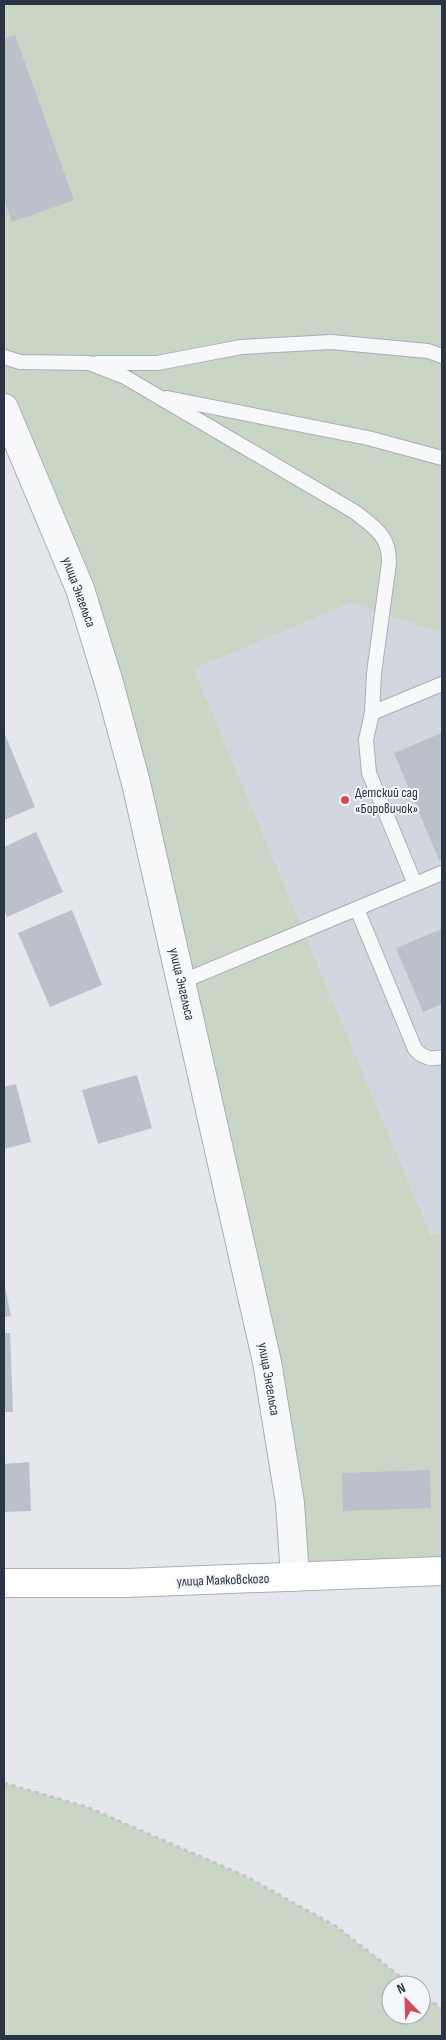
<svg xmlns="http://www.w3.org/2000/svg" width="446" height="2040" font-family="'Sofia Sans Condensed',sans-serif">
<rect width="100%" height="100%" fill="#e4e7ec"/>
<path fill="#d2d6de" d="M351,603L442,633V1232L431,1237L194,669Z"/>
<path fill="#c9d6c5" d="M4,4H442V633L351,603L194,669L431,1236L442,1232V1571L295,1577L290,1503L136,783L4,408Z
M4,1783L87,1807L247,1877L337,1927L411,1985H391V2015H421V1993L442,2009V2036H4Z"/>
<path fill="#bbc0ca" d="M15,35L74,200L12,222L4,199V39Z
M4,732L35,807L4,820Z
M442,733V859L439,860L394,753Z
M36,832L63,892L7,917L4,910V847Z
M72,910L102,985L50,1007L18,933Z
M442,929V1004L423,1012L396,948Z
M137,1075L152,1128L98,1144L82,1090Z
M16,1084L31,1142L4,1149V1087Z
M4,1281L11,1316L4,1317Z
M4,1333H10L13,1412H4Z
M29,1462L31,1511L4,1512V1464Z
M430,1470L431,1508L343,1511L342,1473Z"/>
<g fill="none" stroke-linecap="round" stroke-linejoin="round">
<g stroke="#a9aeb7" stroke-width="16">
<path id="lane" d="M4,357L20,362L89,363L125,377L355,512C374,527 390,536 389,563L374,673L372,713L366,740L369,773L415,884
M97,363H157L241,347L331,342L428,351L442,356
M167,398L368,438L442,458
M372,713L442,684
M357,909L415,1049C423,1058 431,1060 442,1057
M181,982L442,873"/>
</g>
<g stroke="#a9aeb7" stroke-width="30">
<path id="street" d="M4,408L80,589L109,683L136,783L267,1362L290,1503L295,1577"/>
</g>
<g stroke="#a9aeb7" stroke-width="30">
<path id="secondary" d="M4,1583H127L442,1571"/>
</g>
<path stroke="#c2c5cb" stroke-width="3" stroke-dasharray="4 4" stroke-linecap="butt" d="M4,1783L87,1807L247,1877L337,1927L411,1985
M421,1993L442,2009"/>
<use href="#lane" stroke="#f7f8fa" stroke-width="14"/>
<use href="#street" stroke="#f7f8fa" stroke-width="28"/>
<use href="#secondary" stroke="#fff" stroke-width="28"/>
</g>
<circle fill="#d1495b" stroke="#f4f6f9" stroke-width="2" cx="345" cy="800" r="5"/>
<g text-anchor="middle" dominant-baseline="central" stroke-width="4" stroke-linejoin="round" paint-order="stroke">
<g font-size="14" fill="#2b3445" stroke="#f4f6f9">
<text transform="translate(79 592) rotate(70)">улица Энгельса</text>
<text transform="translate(182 984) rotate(77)">улица Энгельса</text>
<text transform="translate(269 1379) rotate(80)">улица Энгельса</text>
<text transform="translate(223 1580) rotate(-2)">улица Маяковского</text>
</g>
<g font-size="14" fill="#2b3445" stroke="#f4f6f9" text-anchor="start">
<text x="355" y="792">Детский сад<tspan x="355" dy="16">«Боровичок»</tspan></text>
</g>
</g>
<rect width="446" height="2040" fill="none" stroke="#2b3445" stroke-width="10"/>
<g transform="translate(406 2000) rotate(337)"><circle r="24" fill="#f4f6f9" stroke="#a4a8b1"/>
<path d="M0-4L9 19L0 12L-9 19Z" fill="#d1495b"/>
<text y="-8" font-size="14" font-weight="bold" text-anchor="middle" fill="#2b3445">N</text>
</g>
</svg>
